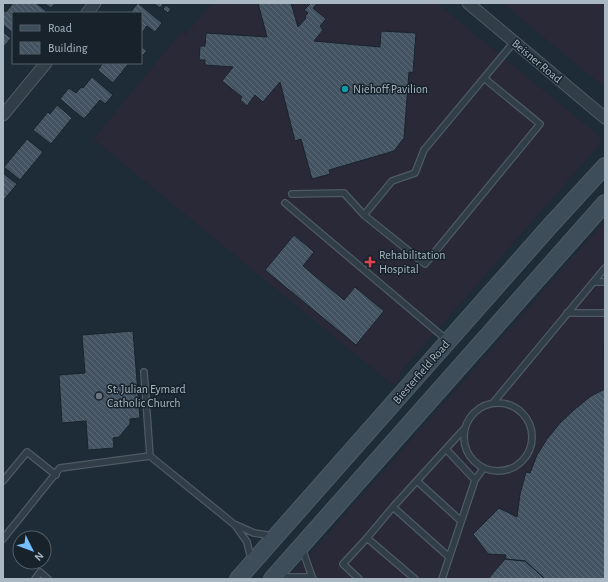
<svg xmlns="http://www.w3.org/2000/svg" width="608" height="582" font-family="'Alegreya Sans',sans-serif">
<defs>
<pattern id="building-back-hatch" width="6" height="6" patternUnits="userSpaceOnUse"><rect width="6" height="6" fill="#435361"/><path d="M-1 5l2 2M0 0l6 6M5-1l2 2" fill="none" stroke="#5b6a76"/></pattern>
</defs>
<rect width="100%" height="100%" fill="#1d2c36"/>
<path fill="#292938" d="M212,3H437L602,138L594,151L400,373L398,381L394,386L93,139L182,31L186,34Z
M502,3H605V88Z
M605,221V579H288Z"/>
<path fill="url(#building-back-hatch)" stroke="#18242d" d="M13,3H36L46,11L45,13H13V33L3,25V10L6,12Z
M44,3H55L51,8Z
M138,3L162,23L155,32L147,26L141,34V13H130Z
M153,3H164L160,8Z
M258,3H291L298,27L306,18L305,16L308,13L304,10L311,3H316L317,4L313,8L326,19L320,26L323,30L314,41L380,47L381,31L416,33L413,73L409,72L404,138L394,151L329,170L330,174L312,179L301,139L295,141L280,82L263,102L255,95L247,106L240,100L242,97L222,81L233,67L205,65V60H199L200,46H205L206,33L267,37Z
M166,5L171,9L168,13L163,9Z
M3,32L11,38L3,48Z
M142,47L147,51L143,55L141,53Z
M103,63H129L113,83L98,70Z
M92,77L113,95L105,104L100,100L84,119L60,99L69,88L76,93L81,87L83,88Z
M57,105L72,118L51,144L33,130L48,112L50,114Z
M27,139L43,152L20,180L4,167Z
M3,173L17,184L3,201Z
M294,235L314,252L303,266L344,300L355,287L384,311L356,345L265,270Z
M133,331L140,418L130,419V424L119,437L113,438L114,448L88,450L86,421L62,423L59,375L85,373L82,335Z
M604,347H605V376Z
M605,389V579H545L525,561L505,559L506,555L488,554L473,534L499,508L517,517L520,494L526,472L530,473L537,455L547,439L560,423L575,409L591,396Z
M505,559L525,561L545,579H488Z"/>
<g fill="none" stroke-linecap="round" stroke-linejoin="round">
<g stroke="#4e5b65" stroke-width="8">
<path id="service" d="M484,78L540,124L425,264L364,215L392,181L415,173L424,150L514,42
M292,194L344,193L364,215
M285,203L448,341
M594,282H605
M567,313H605
M144,372L150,456
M464 437a34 34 0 1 1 68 0a34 34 0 1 1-68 0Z
M493,403L605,268
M446,449L475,480
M3,481L27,452L56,475
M417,481L461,521
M393,507L464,429
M236,525L254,533L273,536
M367,538L393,507L449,557
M3,539L60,468L150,456L235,525L247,542L251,559
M302,548L312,577L313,579
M278,577H312
M35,579L40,572L48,579
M359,579L343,564L367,538L415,579
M442,579L475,480L483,469"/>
</g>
<g stroke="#4e5b65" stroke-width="13">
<path id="minor" d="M468,3L605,118
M87,13L95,3
M3,115L46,63"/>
</g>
<g stroke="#4e5b65" stroke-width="18">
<path id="secondary" d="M238,579L549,227L605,166
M272,579L605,203"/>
</g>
<use href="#service" stroke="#313d47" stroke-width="5.5"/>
<use href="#minor" stroke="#313d47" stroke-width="11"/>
<use href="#secondary" stroke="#3e4d5a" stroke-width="16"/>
</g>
<circle fill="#0f9aa8" stroke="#17222b" stroke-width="1.5" cx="345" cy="89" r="4"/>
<path fill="#e0444e" stroke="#17222b" stroke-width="1.5" d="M368 256h4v4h4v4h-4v4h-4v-4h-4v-4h4z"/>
<circle fill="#6b7280" stroke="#17222b" stroke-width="1.5" cx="99" cy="396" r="4"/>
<g text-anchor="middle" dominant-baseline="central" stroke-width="3" stroke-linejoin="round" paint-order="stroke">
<g font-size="12" fill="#aab8c4" stroke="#17222b">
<text transform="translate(537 61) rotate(40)">Beisner Road</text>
<text transform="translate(421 372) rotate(-49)">Biesterfield Road</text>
</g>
<g font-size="12" fill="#aab8c4" stroke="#17222b" text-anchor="start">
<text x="353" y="89">Niehoff Pavilion</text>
<text x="379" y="255">Rehabilitation<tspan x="379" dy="14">Hospital</tspan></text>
<text x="107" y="389">St. Julian Eymard<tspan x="107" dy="14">Catholic Church</tspan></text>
</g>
</g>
<rect width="608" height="582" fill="none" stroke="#aab8c4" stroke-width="8"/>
<rect x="12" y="12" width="130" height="52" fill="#17222b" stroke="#525e68"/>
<rect x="20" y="25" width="20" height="6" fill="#3e4d5a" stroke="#525e68"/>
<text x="48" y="32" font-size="12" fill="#aab8c4">Road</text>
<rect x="20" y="42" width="20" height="12" fill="url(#building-back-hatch)" stroke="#525e68"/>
<text x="48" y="52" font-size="12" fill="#aab8c4">Building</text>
<g transform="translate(32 550) rotate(132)"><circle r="19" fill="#17222b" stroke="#525e68"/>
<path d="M0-3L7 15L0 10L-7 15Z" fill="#75beff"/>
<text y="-6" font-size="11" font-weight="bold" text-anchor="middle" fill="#aab8c4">N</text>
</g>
</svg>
